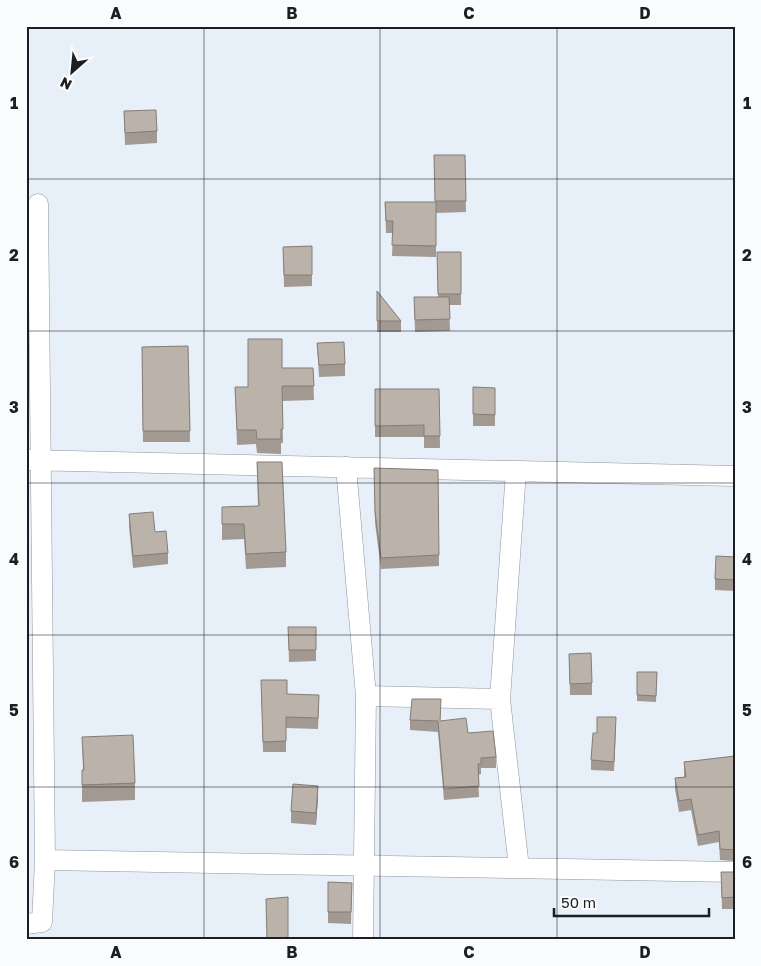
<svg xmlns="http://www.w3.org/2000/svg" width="761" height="966" font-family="'Golos Text',sans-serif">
<rect width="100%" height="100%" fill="#e7eff8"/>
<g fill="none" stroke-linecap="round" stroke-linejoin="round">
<g stroke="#8f969f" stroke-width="21">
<path id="minor" d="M38,204L45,860
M26,460L735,476
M346,467L366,696
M500,699L516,471
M26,924L42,922L45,860L735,872
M363,940L366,696L500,699L519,868"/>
</g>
<use href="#minor" stroke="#fff" stroke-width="20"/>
</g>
<path fill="#a19992" d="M124,111L157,131V143L125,145Z
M434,155H465L466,212L436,213V257L392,256L393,233H386L385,202H435Z
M312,246V286L284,287L283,247Z
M437,252H461V305H449L450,331L415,332L414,297H438Z
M377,291L401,321V332H377Z
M317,343L345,364V376L319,377Z
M188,346L190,442H143L142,347Z
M282,368H313L314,400L282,401L283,443H281V454L257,453L256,444L237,445L235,387H248Z
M473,387L495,388V426H473Z
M375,389H439L440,448H424V437H375Z
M257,462L286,552V567L246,569L244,539L222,540V507L258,506Z
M374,468L439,555V566L381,569L375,523Z
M129,514L155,532L168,553V564L133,568L129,526Z
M735,557V591L715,590V579Z
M288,627H316V661L289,662Z
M569,654L592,683V695H570Z
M637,672H657L656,702L637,701Z
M261,680L287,694L319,705L318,729L286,728V752H263Z
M441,710L440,721L468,733L496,757V768H481V774L478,775L479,797L444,800L438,732L410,730V720Z
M616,727L614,771L591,770V760L597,733Z
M82,737L135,783V800L82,802V770H83Z
M735,756V861L720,860L719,842L698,846L691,810L679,812L675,789V778L684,777V762Z
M318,797L316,825L291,823V811Z
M721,872H735V909H722Z
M328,882L352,883L351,924L328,923Z"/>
<path fill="#837d77" d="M318,786V797L316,825V813Z"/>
<path fill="#bbb2aa" stroke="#837d77" d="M156,110L157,131L125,133L124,111Z
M434,155H465L466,201H435Z
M385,202H436V246L392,245L393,221H386Z
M312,246V275H284L283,247Z
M437,252H461V294H438Z
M377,291L401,321H377Z
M414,297H449L450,319L415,320Z
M248,339H282V368H313L314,386H282L283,429H281V439H257L256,430H237L235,387H248Z
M344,342L345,364L319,365L317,343Z
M188,346L190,431H143L142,347Z
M473,387L495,388V415L473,414Z
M375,389H439L440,436H424V425L375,426Z
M257,462H282L286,552L246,554L244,524H222V507L259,506Z
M374,468L438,470L439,555L381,558L375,512Z
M153,512L155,532L166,531L168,553L133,556L129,514Z
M716,556L735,557V580L715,579Z
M288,627H316V650H289Z
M591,653L592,683L570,684L569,654Z
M637,672H657L656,696L637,695Z
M261,680H287V694L319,695L318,718L286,717V741L263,742Z
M412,699H441L440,721L466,718L468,733L493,731L496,757L481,758V764H478L479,786L444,789L438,721L410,720Z
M597,717H616L614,762L591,760L593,733H597Z
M133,735L135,783L82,785V770H84L82,737Z
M735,756V850L720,849L719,831L698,835L691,799L679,801L675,778L686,777L684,762Z
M293,784L318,786L316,813L291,811Z
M721,872H735V897L722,898Z
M328,882L352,883L351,912H328Z
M288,897V940H267L266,899Z"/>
<path fill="none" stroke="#1c1e22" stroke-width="1" stroke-opacity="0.55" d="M204,26V940M380,26V940M557,26V940M26,179H735M26,331H735M26,483H735M26,635H735M26,787H735"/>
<rect width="761" height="966" fill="none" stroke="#fafbfd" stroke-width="55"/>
<g transform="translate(72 72) rotate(207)" stroke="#fafbfd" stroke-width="4" paint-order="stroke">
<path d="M0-4L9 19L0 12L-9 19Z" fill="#1c1e22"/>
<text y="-8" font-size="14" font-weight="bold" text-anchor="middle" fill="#1c1e22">N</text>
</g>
<path d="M554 908v8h155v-8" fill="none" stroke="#1c1e22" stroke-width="2.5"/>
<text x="561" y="908" font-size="15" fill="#1c1e22" stroke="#fafbfd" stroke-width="4" paint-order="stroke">50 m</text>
<rect x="28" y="28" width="706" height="910" fill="none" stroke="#1c1e22" stroke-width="2"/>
<g font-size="16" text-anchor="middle" font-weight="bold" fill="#1c1e22">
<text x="116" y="19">A</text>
<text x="292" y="19">B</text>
<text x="469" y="19">C</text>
<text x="645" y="19">D</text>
<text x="14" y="109">1</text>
<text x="747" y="109">1</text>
<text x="14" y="261">2</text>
<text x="747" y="261">2</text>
<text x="14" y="413">3</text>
<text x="747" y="413">3</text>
<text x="14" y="565">4</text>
<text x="747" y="565">4</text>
<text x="14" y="716">5</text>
<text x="747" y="716">5</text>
<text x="14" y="868">6</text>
<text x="747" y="868">6</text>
<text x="116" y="958">A</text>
<text x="292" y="958">B</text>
<text x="469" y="958">C</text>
<text x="645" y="958">D</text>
</g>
</svg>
